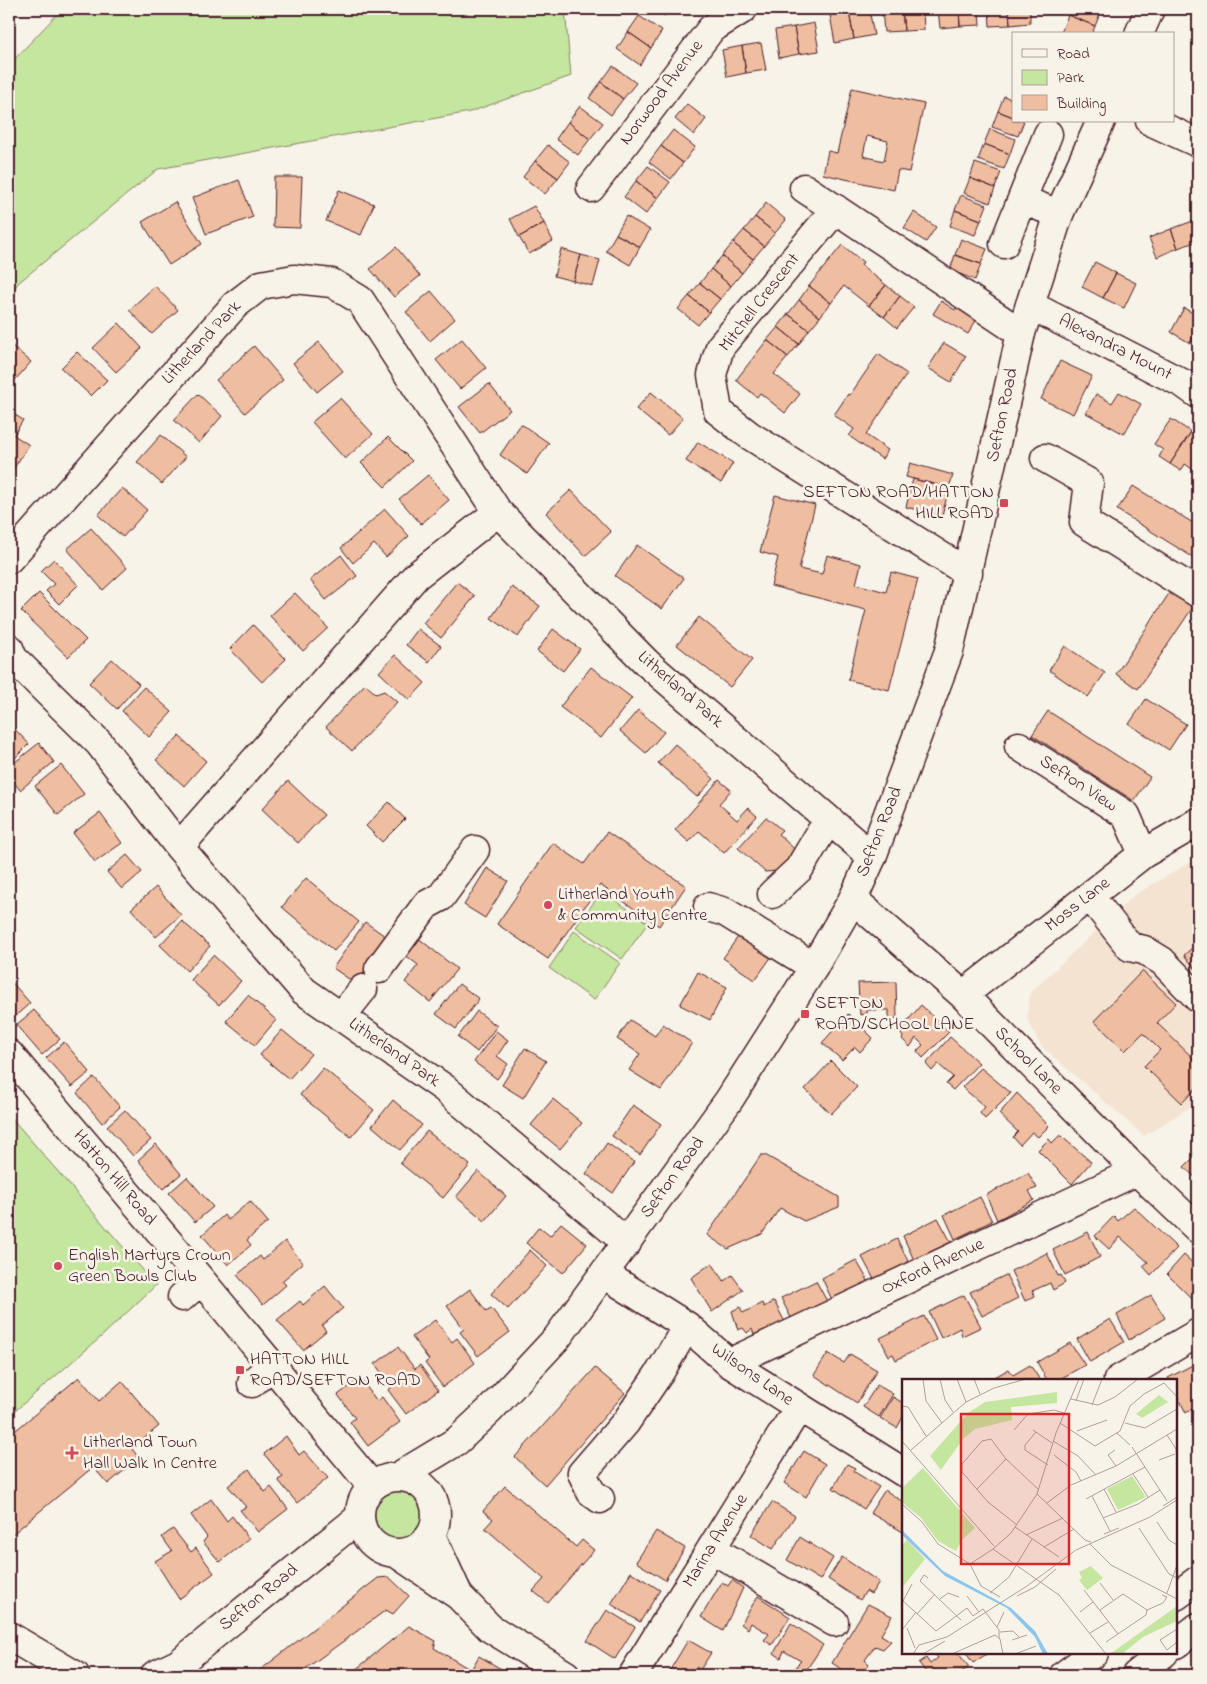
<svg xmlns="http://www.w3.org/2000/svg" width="1207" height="1684" font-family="'Indie Flower',sans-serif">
<rect width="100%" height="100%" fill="#f7f3e8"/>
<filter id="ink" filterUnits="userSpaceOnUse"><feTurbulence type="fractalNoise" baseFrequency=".02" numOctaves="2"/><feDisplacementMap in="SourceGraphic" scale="10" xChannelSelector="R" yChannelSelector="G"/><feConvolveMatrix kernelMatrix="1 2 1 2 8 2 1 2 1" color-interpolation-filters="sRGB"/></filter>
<g filter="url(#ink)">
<path fill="#f5e3d2" d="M1198,858V1102L1144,1136L1040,1045L1027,1018L1030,993L1133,896Z"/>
<path fill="#c5e69f" stroke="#888265" d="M62,9H565L571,76L470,112L158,169L18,283L9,297V65Z
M602,891L648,923L622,959L576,927Z
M574,931L620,963L594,1000L549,968Z
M9,1115L156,1285L101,1337L9,1416Z
M371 1515a27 27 0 1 1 54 0a27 27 0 1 1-54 0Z"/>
<path fill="#efbda0" stroke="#4a1f2b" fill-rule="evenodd" d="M657,9H672L664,16Z
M869,9L874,35L854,39L849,12Z
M882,9H902L904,31L884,32Z
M902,9H923L924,30L904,31Z
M938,9H959L960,26L940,28Z
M959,9H979L980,25L960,26Z
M989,9H1009L1010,25L990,26Z
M1009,9H1030V23L1010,25Z
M1071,9H1102L1095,26L1068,15Z
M849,12L854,39L835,43L830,15Z
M1068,15L1095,26L1092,34L1061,33Z
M639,16L662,31L651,48L628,32Z
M814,23L819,51L799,54L794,27Z
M794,27L799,54L779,58L775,30Z
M628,32L651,48L640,65L617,49Z
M761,43L766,70L746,73L742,46Z
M742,46L746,73L727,77L722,50Z
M613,66L636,83L623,99L601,82Z
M601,82L623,99L611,115L589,98Z
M852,88L924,104L909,172L898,170L894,190L823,174L828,151L837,153ZM867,136L888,141L884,161L863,156Z
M1004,96L1013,100V117L998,111Z
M687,104L706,119L694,135L675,119Z
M580,106L603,123L590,139L568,122Z
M998,111L1013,117V121H1024L1018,136L992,127Z
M568,122L590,139L578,155L556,139Z
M990,129L1015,139L1010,154L984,144Z
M673,130L695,147L683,163L661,146Z
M984,144L1010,154L1004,169L978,160Z
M548,145L570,162L558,178L535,161Z
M661,146L683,163L671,179L649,162Z
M535,161L558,178L545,194L523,177Z
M975,163L1001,172L995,188L970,178Z
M648,166L670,182L658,198L636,181Z
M274,177H302L300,228L273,227Z
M970,178L995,188L990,203L964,193Z
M239,180L253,217L206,234L192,198Z
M636,181L658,198L646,214L624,197Z
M339,190L374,204L361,235L326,221Z
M961,195L987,205L981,220L955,210Z
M175,202L202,244L169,265L142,222Z
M766,203L786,220L775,233L755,217Z
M534,206L544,223L519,237L510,219Z
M955,210L981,220L975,235L950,226Z
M914,212L936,227L926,242L904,228Z
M626,216L650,230L640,247L616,234Z
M755,217L775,233L764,246L744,230Z
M1193,221L1198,241L1178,248L1171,229Z
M544,223L553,241L529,254L519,237Z
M1171,229L1178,248L1157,257L1149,238Z
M744,230L764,246L753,259L733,243Z
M616,234L640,247L630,265L606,251Z
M961,239L987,249L981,264L955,255Z
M733,243L753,259L742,273L722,256Z
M842,245L863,262L861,265L886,285L869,306L844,286L831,303L809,286Z
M396,247L420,276L394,297L370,269Z
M561,249L581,255L573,281L554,276Z
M581,255L600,260L593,286L573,281Z
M955,255L981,264L975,280L950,270Z
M722,256L742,273L731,286L711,269Z
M1095,262L1116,273L1103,298L1082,287Z
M711,269L731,286L720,299L700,283Z
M1116,273L1136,283L1124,308L1103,298Z
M700,283L720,299L709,312L689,296Z
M886,285L900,296L884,317L869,306Z
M155,286L178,310L152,334L129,310Z
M809,286L831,303L820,317L799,300Z
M431,291L455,319L430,341L406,312Z
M689,296L709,312L698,325L678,309Z
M900,296L914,307L897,328L884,317Z
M799,300L820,317L809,330L788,314Z
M961,300L981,312L968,334L933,314L941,301L955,310Z
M1184,308L1198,316V329L1190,343L1171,332Z
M788,314L809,330L799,344L778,327Z
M119,323L142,348L116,372L93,348Z
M778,327L799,344L788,357L767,340Z
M1198,329V348L1190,343Z
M462,339L486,368L460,389L436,360Z
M767,340L788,357L774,374L800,394L785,413L760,393L757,397L736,380Z
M319,342L343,371L317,392L293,363Z
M9,343L31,362L9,387Z
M944,343L966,356L951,382L928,368Z
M254,346L283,380L245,413L216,380Z
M77,352L107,380L91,396L61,368Z
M878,354L907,374L866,435L888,450L882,459L849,436L854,429L834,415L848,394L850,395Z
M1060,361L1092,376L1073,414L1041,399Z
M489,384L510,410L480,433L459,407Z
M651,392L683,418L668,435L636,409Z
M1119,392L1141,404L1124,434L1086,413L1096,394L1112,403Z
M198,394L222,416L199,443L174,420Z
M340,398L373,434L345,459L312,422Z
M9,411L23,420L14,435L29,445L10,474Z
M1171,419L1191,432L1170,464L1159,457L1163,450L1154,444Z
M521,424L549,443L527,474L500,455Z
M1191,432L1198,436V473L1185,464L1181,471L1170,464Z
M161,435L186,457L162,484L137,462Z
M388,437L412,461L385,487L361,463Z
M698,442L733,463L721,483L686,461Z
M910,463L953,475L949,488L906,477Z
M428,475L449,500L421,524L399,499Z
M913,479L949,488L942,516L906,507Z
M1133,486L1198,526V551L1194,558L1117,510Z
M122,488L147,510L123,537L98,515Z
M571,490L611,532L585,556L546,513Z
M775,495L815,505L799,569L822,574L827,555L861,564L856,584L886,592L891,572L918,579L889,690L848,680L866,610L771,586L778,557L760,552Z
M385,509L409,536L386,557L374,544L353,563L341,548Z
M91,528L127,568L103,590L67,549Z
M637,545L684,578L662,609L615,576Z
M341,555L357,576L326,600L310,580Z
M54,559L78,585L59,604L46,591L54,584L41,571Z
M457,582L475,596L441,638L423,623Z
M512,587L540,606L518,637L491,618Z
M1170,592L1193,607L1138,689L1116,674Z
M39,593L86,640L68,657L21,611Z
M295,593L328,628L303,651L270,616Z
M699,617L752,660L730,687L677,645Z
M253,625L286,659L262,682L230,649Z
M418,629L441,646L429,662L406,645Z
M553,629L580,649L563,671L537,651Z
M1065,646L1105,673L1088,697L1049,670Z
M395,655L425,683L409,700L379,672Z
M112,659L139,684L117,709L89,683Z
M591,667L632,698L601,738L560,707Z
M365,684L376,694L384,691L397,702L352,751L326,727Z
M144,687L172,712L149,737L122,711Z
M1146,699L1186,724L1169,750L1129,724Z
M638,710L664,732L646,753L620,731Z
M1048,711L1150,777L1134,801L1032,735Z
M9,723L29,744L9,764Z
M179,736L206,761L184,786L156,760Z
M39,743L54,762L20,790L9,776V767Z
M675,744L714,779L697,797L658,763Z
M61,765L84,794L58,815L35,786Z
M719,780L731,790L719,804L737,820L748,808L757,816L724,853L699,831L689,842L675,830Z
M288,781L324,815L298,843L262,809Z
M389,802L405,819L382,842L366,826Z
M100,813L122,843L95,862L73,833Z
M766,817L782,830L778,834L802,856L789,870L765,872L738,848Z
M607,832L686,886L659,926L600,885L548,959L497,924L553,843L584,864Z
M127,855L142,872L122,889L107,872Z
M487,868L508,881L485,918L464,905Z
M306,878L359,922L334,951L282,907Z
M156,887L181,915L156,937L131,909Z
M182,921L210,946L187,971L160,945Z
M365,922L388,938L356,984L333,968Z
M740,934L772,956L755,980L723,958Z
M417,937L457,969L430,1002L405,982L418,965L404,954Z
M1198,943V972L1184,955Z
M213,955L241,981L219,1005L191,980Z
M1142,971L1176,1003L1157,1023L1198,1063V1086L1182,1103L1144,1066L1160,1050L1143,1033L1125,1051L1094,1021Z
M698,972L727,987L710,1020L680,1005Z
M9,979L30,1003L12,1019L9,1015Z
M896,982L897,1018L889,1019V1010H867V1014L860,1015L858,983Z
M459,984L479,999L456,1029L436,1014Z
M248,995L276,1020L255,1045L226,1021Z
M921,1005L949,1032L923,1058L917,1051L923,1045L916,1038L910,1047L902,1039L903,1037L899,1031Z
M34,1010L60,1039L42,1055L16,1025Z
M477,1011L497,1026L477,1052L458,1037Z
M848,1014L873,1038L860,1052L855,1047L842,1060L822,1043Z
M630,1020L655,1036L663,1024L692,1043L661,1090L629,1070L640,1054L617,1039Z
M282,1030L311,1054L289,1079L260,1055Z
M496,1031L508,1040L497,1056L508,1064L497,1079L474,1062Z
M950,1037L979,1063L953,1090L946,1084L953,1077L938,1064L932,1071L926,1064Z
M64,1042L90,1072L72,1087L46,1058Z
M525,1048L546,1061L523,1098L502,1085Z
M831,1061L857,1087L831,1114L805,1089Z
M323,1068L374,1110L351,1137L300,1095Z
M981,1068L1011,1093L985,1119L980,1113L985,1107L962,1087Z
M94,1077L120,1107L102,1123L77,1093Z
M1017,1093L1049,1126L1038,1137L1032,1132L1020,1145L1013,1137L1018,1132L999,1114Z
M553,1099L582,1123L560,1149L531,1125Z
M393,1100L422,1125L400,1150L372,1126Z
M633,1105L661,1124L640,1155L612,1136Z
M125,1110L151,1140L133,1156L107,1126Z
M427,1131L470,1165L443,1198L400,1163Z
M1060,1135L1091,1162L1072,1184L1038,1150L1049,1139L1052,1143Z
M607,1143L634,1162L613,1193L586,1174Z
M156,1144L181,1174L163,1189L138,1160Z
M1198,1153V1180L1184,1167Z
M761,1155H765L839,1197V1207L804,1221L780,1208L762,1234L728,1249L707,1235Z
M478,1171L506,1196L485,1221L456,1197Z
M1028,1173L1037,1188L1029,1191L1034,1200L997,1220L986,1195Z
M187,1177L213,1207L195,1222L169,1193Z
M980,1197L992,1221L955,1239L944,1215Z
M250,1201L268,1222L247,1240L251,1245L228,1265L202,1235L224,1215L228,1220Z
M1134,1207L1177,1248L1151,1275L1143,1266L1148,1262L1120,1237L1109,1249L1095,1236L1114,1216L1118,1221Z
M938,1218L951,1242L914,1260L903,1236Z
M561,1223L587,1244L563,1273L526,1243L539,1227L550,1236Z
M1088,1232L1100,1257L1065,1275L1053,1250Z
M897,1239L909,1263L875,1281L862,1257Z
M285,1241L303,1263L282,1281L286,1285L263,1305L237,1275L260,1256L263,1260Z
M530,1250L547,1266L508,1309L491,1294Z
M1047,1253L1058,1276L1061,1275L1065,1283L1053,1290L1050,1283L1032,1291L1035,1296L1025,1301L1011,1271Z
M1184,1255L1198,1268V1299L1195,1302L1167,1274Z
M856,1260L870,1284L833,1302L822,1278Z
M712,1263L724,1281L732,1275L743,1290L712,1312L691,1278Z
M1006,1275L1018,1298L982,1316L970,1292Z
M816,1281L829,1305L793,1322L781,1298Z
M325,1286L343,1308L322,1326L326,1331L303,1350L277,1320L300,1301L303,1305Z
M470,1289L486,1311L491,1308L510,1332L478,1356L460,1332L464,1329L447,1306Z
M964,1295L981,1327L962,1336L960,1328L941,1338L929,1312Z
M1151,1295L1165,1318L1129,1340L1117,1315Z
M774,1301L787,1326L756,1340L752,1329L747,1333L743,1328L738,1330L732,1311L740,1307L743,1313L762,1303L764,1307Z
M924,1316L936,1340L896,1360L893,1354L889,1356L880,1338Z
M1110,1319L1124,1342L1090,1362L1077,1339Z
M435,1320L452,1342L457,1338L475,1363L443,1387L425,1363L429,1360L412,1337Z
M1070,1343L1085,1365L1058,1380H1047L1037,1362Z
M398,1347L415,1369L420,1365L438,1390L406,1414L388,1390L392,1387L375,1364Z
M828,1353L844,1363L850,1354L877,1370L857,1403L814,1375Z
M1198,1362V1405L1186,1413L1176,1393V1380H1169L1168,1378Z
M1030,1365L1040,1380H994L993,1378L1009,1369L1013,1375Z
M595,1368L625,1393L545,1485L515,1457Z
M79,1377L99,1401L122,1381L159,1426L132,1449L139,1458L108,1484L93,1467L9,1537V1478L11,1475L9,1472V1436Z
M360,1378L377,1401L382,1397L400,1422L368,1446L350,1422L355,1418L338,1395Z
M877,1385L893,1394L879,1417L863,1407Z
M893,1397L903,1403V1417L897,1428L880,1418Z
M286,1436L299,1455L304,1451L328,1478L297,1503L278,1480L283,1477L264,1454Z
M804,1451L825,1464L806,1497L784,1483Z
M847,1464L855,1468L853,1471L879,1487L864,1509L833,1488Z
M249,1469L265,1492L271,1487L288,1509L258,1532L240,1510L246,1507L228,1486Z
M505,1486L576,1547L582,1540L594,1550L548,1603L533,1591L544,1579L485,1528L493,1519L483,1511Z
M885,1490L903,1502V1532L870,1513Z
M211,1499L227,1521L232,1516L249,1539L220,1562L203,1542L207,1537L191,1515Z
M772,1502L795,1516L773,1549L751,1535Z
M173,1529L191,1552L196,1548L214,1573L179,1599L155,1561L172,1551L162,1537Z
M656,1531L685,1548L665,1580L636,1562Z
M800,1537L833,1558L820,1580L787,1560Z
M842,1557L879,1582L871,1594L866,1591L860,1600L828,1579Z
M631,1572L660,1590L640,1622L611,1604Z
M389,1577L409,1596L393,1614L386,1610L297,1675H254L378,1578Z
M732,1580L743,1588L723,1631L701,1617L722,1582L728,1586Z
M758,1596L790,1617L772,1645L764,1640L769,1634L751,1623L748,1629L741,1624Z
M868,1604L892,1616L881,1635L891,1641L883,1649L875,1646L865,1660L869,1664L861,1675H851L832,1663Z
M607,1610L635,1627L615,1659L587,1641Z
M791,1623L823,1645L805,1672L796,1666L801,1661L784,1651L781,1658L774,1653Z
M409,1626L436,1641L434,1648L471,1670L479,1656L508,1673L506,1675H418L415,1673L414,1675H349Z
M688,1640L711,1653L700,1670L696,1667L692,1675H667Z
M934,1653H958L969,1667L957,1675H928L919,1663L926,1658L930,1664L938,1658Z
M966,1653H988L973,1663Z"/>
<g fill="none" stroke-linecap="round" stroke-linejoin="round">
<g stroke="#4a1f2b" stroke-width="31">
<path id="minor" d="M1150,121L1198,143
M591,188L711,29L743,9
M804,188L1021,333
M1022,200L1059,214
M836,209L720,347L712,375L718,411L749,435L968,573
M1004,244L1048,134
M1030,305L1184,384L1198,394
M1045,458L1089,483L1084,522L1198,593
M9,559L235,305L261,285L294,279L332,283L360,300L498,512L647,663L872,857
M9,648L13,658L99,743L179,847L304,991L444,1088L627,1243
M1019,746L1126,815L1143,854
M179,847L416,576L498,512
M772,894L799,869L828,820
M1090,896L1130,947L1144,950L1162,961L1198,998
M853,899L963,995L1137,1171L1198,1229
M708,907L725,912L814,967
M379,969L426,905L441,897L475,850
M963,995L1143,854L1198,822
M341,1017L363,989
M9,1054L201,1280L372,1486
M604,1274L687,1326L729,1363L903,1472
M182,1297L201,1280
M729,1363L1137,1171
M1118,1380L1198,1333
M252,1383L271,1366
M600,1499L591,1492L582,1473L626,1422L660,1372L687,1326
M712,1549L834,1622
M9,1636L75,1675
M155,1675L178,1664L360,1517
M633,1675L799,1407"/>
</g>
<g stroke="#4a1f2b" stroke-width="31">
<path id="major" d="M1139,34L1150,9
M399,1476L457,1441L490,1410L557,1338L729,1100L812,970L853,899L872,857L949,651L1021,333L1059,214L1101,121
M360 1515a38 38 0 1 1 76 0a38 38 0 1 1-76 0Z
M431,1535L459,1596
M396,1553L459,1596L490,1628L566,1675"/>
</g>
<g stroke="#4a1f2b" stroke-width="31">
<path id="highway" d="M1176,1596L1198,1580
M1176,1644L1198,1627
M1064,1675L1094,1653
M1136,1675L1164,1653"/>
</g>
<use href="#minor" stroke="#f7f3e8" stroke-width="28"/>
<use href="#major" stroke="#f7f3e8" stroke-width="28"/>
<use href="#highway" stroke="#f7f3e8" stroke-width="28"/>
</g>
</g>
<g fill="#d1495b" stroke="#f7f3e8" stroke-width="2">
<rect x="999" y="498" width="10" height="10" rx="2.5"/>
<circle cx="548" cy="905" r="5"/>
<rect x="800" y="1009" width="10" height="10" rx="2.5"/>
<circle cx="58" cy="1266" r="5"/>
<rect x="235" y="1365" width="10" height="10" rx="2.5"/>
<path d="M69.5 1445.5h5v5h5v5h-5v5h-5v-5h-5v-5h5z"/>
</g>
<g text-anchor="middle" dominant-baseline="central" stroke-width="5" stroke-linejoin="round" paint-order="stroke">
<g font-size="18" fill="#4a1f2b" stroke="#f7f3e8">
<text transform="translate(662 93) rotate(-53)">Norwood Avenue</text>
<text transform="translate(760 303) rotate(-52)">Mitchell Crescent</text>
<text transform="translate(202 343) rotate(-47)">Litherland Park</text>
<text transform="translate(1115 348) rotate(27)">Alexandra Mount</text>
<text transform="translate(1003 415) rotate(-78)">Sefton Road</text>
<text transform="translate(680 690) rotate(41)">Litherland Park</text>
<text transform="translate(1078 784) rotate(33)">Sefton View</text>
<text transform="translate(880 832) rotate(-68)">Sefton Road</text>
<text transform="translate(1078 905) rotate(-38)">Moss Lane</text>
<text transform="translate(394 1053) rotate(35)">Litherland Park</text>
<text transform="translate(1028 1061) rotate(45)">School Lane</text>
<text transform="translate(114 1178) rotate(50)">Hatton Hill Road</text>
<text transform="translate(673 1178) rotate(-54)">Sefton Road</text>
<text transform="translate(933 1267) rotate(-25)">Oxford Avenue</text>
<text transform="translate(752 1375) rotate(35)">Wilsons Lane</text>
<text transform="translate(716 1541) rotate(-58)">Marina Avenue</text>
<text transform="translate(259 1598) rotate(-39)">Sefton Road</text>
</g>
<g font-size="18" fill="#4a1f2b" stroke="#f7f3e8" text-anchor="start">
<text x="994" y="493" text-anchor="end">SEFTON ROAD/HATTON<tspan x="994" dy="21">HILL ROAD</tspan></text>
<text x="558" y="895">Litherland Youth<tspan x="558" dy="21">&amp; Community Centre</tspan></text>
<text x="815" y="1004">SEFTON<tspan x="815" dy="21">ROAD/SCHOOL LANE</tspan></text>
<text x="68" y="1256">English Martyrs Crown<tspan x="68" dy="21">Green Bowls Club</tspan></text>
<text x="250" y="1360">HATTON HILL<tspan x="250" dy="21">ROAD/SEFTON ROAD</tspan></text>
<text x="83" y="1443">Litherland Town<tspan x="83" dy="21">Hall Walk In Centre</tspan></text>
</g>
</g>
<g transform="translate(902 1379)">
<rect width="275" height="275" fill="#f7f3e8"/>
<path d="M155,13V24L109,28L110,41L73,50L61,60L39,91L28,77L66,34L83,23ZM257,16L266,23L240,39L234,35ZM21,89L73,149L59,162L54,172L36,162L19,139L0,123V109ZM230,97L244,118L216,131L205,110ZM5,161L23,180L0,209V166ZM189,187L201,199L185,211L177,201L180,199L177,193ZM275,227V242L241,258L220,275H208Z" fill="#c5e69f"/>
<path d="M0,151L41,192L109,229L133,252L146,275H141L133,258L105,229L43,197L0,156Z" fill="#8dc6ec"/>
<path fill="none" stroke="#b29e9c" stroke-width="1" d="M21,0L24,22L40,44M38,0L43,21L51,33M55,0L64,23M72,0L78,15M177,0L154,54L135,115L109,154L91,170L157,216L204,275M169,20L196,26L213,18L236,0M174,22L182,0M190,26L200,0M0,27L6,28L24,57M158,44L193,67L218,52L228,27L242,15L262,4L275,18M223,44L243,49L275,30M112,51L126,35L152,31L162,34M131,51L150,64M175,52L205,41M134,53L123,66V71L146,86M215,54L228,66M265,56L274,70L275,79M0,62L92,167M151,62L176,77L194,96M230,68L265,122M9,71L64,23L92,9L124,0M213,71L206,76L214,87M152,76L174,93L179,102M257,81L273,75M231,95L246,118M75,110L104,80M202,110L214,133M135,115L183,161L189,163M190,117L208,152M184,120L243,88M145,124L169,106L214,87L275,50M0,125L20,143L36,165L68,185M261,127L275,118M201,139L236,125L258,111M255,143L267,161L275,166M115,146L86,123L60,93V85L80,62L89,60L104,80L137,111M113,148L157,178M237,149L267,195L275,199M202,155L217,149M124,156L161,139M188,165L209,186L275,220M142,168L172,150M68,185L79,207L98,218M68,185L91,170M26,199L22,196L18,202L59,241M198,204L211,221M182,211L216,255M88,214L107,198L130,160M265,214L275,186M65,217L77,233M115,217L133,208L154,190M38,220L46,214L57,218M0,221L34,252L65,229L71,237L81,230L97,251V259M1,222L10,205M198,231L221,215L245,231L244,236L204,263M245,231L261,224L265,218L260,216M178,233L191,223M15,235L33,215M95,248L102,233M5,249L13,269M275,250L258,261L265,271L275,263M0,251L14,233M98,253L111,252L118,259M188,254L206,243M110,261L125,256M11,275L17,266L45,258L125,207L174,171L248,138L275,121M21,275L43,262M50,275L93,256L98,260L101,275M113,275L134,267"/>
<path fill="#d62828" fill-opacity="0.15" stroke="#d62828" stroke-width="2.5" d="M59,35H167V185H59Z"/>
<rect width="275" height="275" fill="none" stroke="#4a1f2b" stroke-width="2.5"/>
</g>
<rect width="1207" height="1684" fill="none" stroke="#f7f3e8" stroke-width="30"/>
<rect x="15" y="15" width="1177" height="1654" fill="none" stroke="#4a1f2b" stroke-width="2" filter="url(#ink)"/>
<rect x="1012" y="32" width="162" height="90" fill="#f7f3e8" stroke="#b29e9c"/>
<rect x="1022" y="49" width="25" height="8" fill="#f7f3e8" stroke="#b29e9c"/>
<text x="1057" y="58" font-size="15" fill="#4a1f2b">Road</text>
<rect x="1022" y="70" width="25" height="15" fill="#c5e69f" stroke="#b29e9c"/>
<text x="1057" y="82" font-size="15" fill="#4a1f2b">Park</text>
<rect x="1022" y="95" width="25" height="15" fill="#efbda0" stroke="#b29e9c"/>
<text x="1057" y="108" font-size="15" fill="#4a1f2b">Building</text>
</svg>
